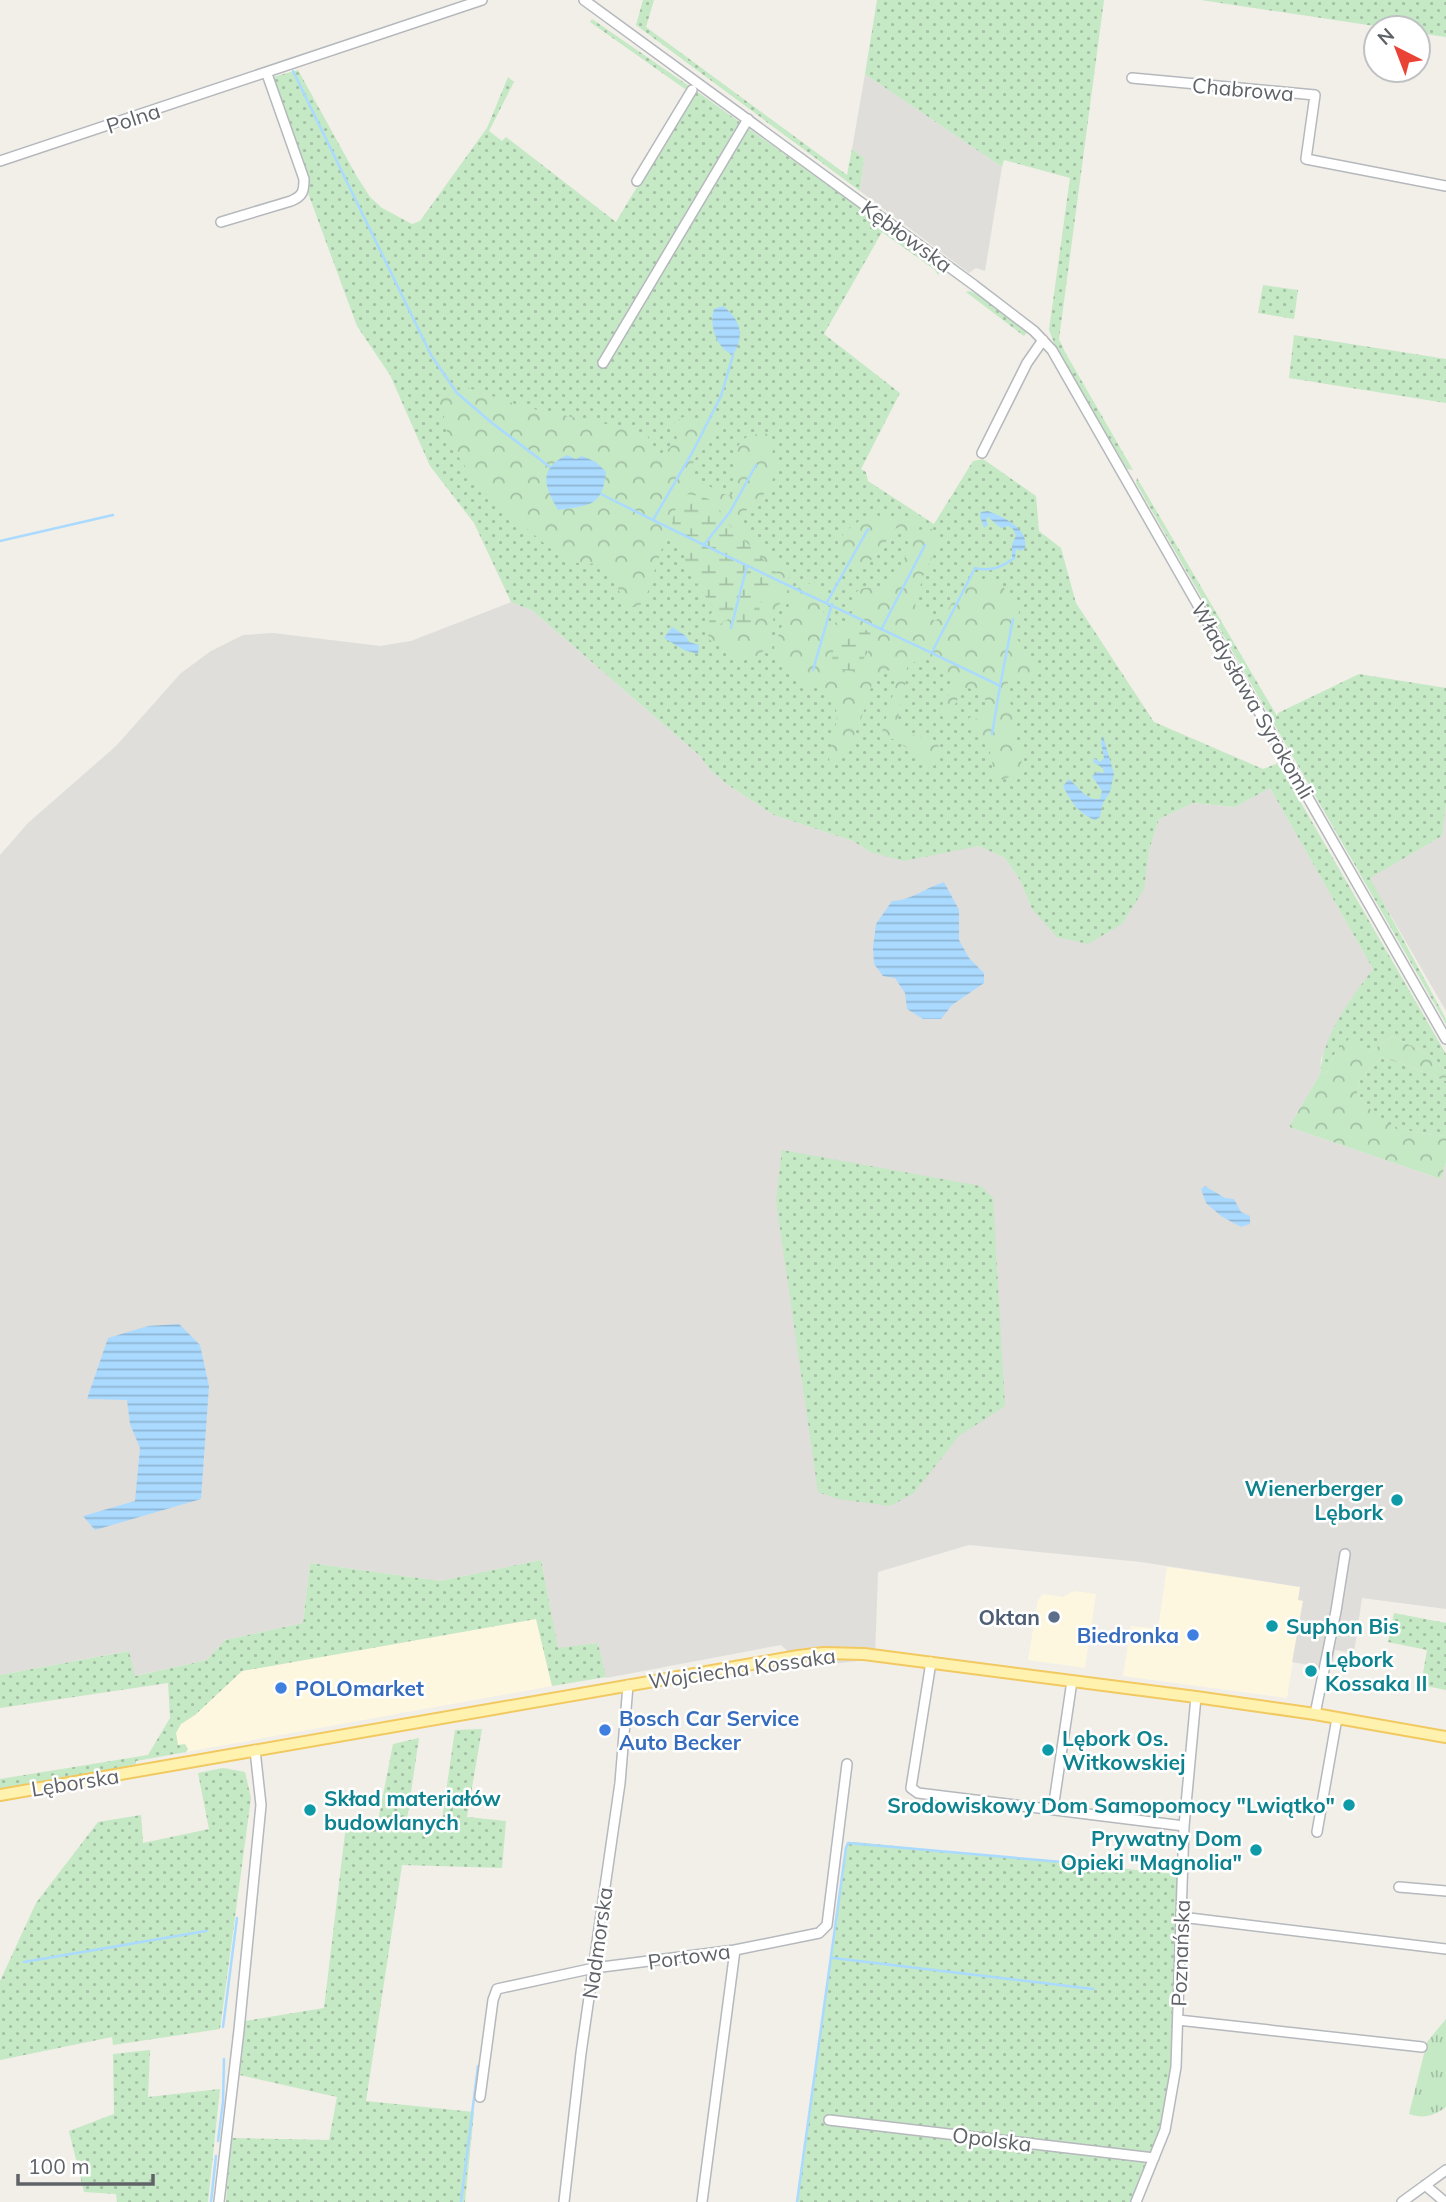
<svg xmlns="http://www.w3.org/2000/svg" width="1446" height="2202" font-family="Mulish,sans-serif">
<defs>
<pattern id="grass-dots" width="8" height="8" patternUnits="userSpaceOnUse" patternTransform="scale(1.75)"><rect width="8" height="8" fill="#c5e8c5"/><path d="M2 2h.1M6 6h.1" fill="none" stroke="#a3c0a4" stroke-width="1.8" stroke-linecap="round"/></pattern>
<pattern id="forest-crowns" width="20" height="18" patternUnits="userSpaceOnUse" patternTransform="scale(1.75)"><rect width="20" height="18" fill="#c5e8c5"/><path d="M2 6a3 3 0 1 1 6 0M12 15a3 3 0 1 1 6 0" fill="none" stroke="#a3c0a4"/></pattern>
<pattern id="wetland-marsh" width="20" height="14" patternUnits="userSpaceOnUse" patternTransform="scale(1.75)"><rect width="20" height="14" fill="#c5e8c5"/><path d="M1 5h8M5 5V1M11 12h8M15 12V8" fill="none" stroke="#a3c0a4"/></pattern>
<pattern id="park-tufts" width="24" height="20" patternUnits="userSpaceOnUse" patternTransform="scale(1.75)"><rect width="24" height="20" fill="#c5e8c5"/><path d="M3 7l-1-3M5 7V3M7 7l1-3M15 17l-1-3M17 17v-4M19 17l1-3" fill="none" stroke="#a3c0a4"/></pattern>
<pattern id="water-rules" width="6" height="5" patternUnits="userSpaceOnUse" patternTransform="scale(1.75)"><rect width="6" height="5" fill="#aadaff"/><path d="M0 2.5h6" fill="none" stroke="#8eb4d2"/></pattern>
</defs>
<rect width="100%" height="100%" fill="#f1efe8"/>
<path fill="#fef7e0" d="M1167,1567L1300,1587L1303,1600L1287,1698L1123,1676L1131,1626L1158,1629Z
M1074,1591L1096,1594L1085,1668L1028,1660L1038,1600L1043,1594L1063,1597Z
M536,1619L552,1686L186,1752L188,1749L178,1745L176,1733L181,1724L195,1715L242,1671Z"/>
<path fill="#e0deda" d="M865,74L1002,167L985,271L976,268L969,273L860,191L864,158L852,149Z
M511,602L533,611L700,756L710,770L728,785L774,815L853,841L870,852L949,850L979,846L1005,858L1020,880L1032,909L1122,924L1143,889L1149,850L1159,819L1193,803L1235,807L1270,788L1373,969L1349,1003L1321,1059L1320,1074L1289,1127L1441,1179L1446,1162V1609L1362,1598L1354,1653L1335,1650L1332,1669L1292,1662L1303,1601L1298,1600L1300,1587L1141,1562L969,1545L878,1572L875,1659L805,1667L781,1645L606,1678L598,1643L558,1649L541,1560L440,1581L310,1563L303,1623L225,1640L207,1660L134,1676L128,1651L0,1675V855L28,823L116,746L181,673L211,651L243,635L273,633L380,646L411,641Z
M1446,803V1011L1369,878L1442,836Z"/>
<path fill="url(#grass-dots)" d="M643,0H654L646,27L847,175L852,149L864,158L860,191L636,25Z
M877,0H1104L1059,339L1065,352L1133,470L1127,469L1055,345L1049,330L1070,178L1004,160L1002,167L865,74Z
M1201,0H1446V37L1418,33V28H1388Z
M592,19L689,86L685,89L590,22Z
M298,70L356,175L370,197L382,208L412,224L420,221L487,128L508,77L514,82L489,131L502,141L506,137L616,222L695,90L939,265L941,270L938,275L935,270L882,232L824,334L900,393L861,469L866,472L868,481L934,524L973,461L983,459L1036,496L1039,531L1061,548L1076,603L1154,722L1263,769L1278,763L1446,1054V1071L1429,1055L1392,1036L1369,1053L1336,1051L1327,1073L1320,1074C1323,1034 1350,1000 1373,969L1270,788L1235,807L1193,803L1159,819L1149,850L1144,889L1122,924L1088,944L1057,937L1032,909L1020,880L1005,858L979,846L904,861L870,852L853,841L774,815L728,785L710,770L700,756L533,611L511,602L474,523L430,466L390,375L357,326L266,79Z
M1263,285L1298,290L1294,319L1258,313Z
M970,291L988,301L1028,331L1024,336L966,292Z
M1294,335L1446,359V403L1289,378Z
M1137,478L1277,716L1278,713L1359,674L1446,688V803L1442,836L1370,878L1446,1019V1024L1136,483Z
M1381,1058L1399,1062L1446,1081V1135C1433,1137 1396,1129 1384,1122C1373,1115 1365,1103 1357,1093L1360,1079Z
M782,1150L981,1186L993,1198L1005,1406L959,1436L914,1493L890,1506L838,1499L818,1492L776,1201Z
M541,1560L558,1648L598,1643L606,1677L552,1686L536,1619L242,1671L195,1715L181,1724L176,1733L178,1745L185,1744L188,1749L186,1752L136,1761V1764L56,1781L0,1789V1779L148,1755L170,1718L168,1683L0,1708V1675L129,1651L135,1676L207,1660L225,1640L303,1623L310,1563L440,1581Z
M1394,1613L1446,1623V1690L1421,1685L1427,1650L1388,1642Z
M482,1729L467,1817L506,1821L502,1868L402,1865L366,2101L474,2112L465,2202H226L230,2138L329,2140L337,2097L240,2075L245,2021L324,2008L346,1825L378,1821L393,1744L419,1738L407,1819L441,1826L455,1730Z
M223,1768L245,1772L251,1798L220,2029L113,2045L112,2037L0,2060V1981L36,1903L98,1822L141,1815L143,1843L209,1829L198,1773Z
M855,1842L1178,1874L1171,2067L1158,2137L1131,2202H797L846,1848L848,1843Z
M150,2050L148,2097L220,2089L208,2202H117L116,2194L84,2192L69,2131L114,2114L113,2054Z"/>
<path fill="url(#forest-crowns)" d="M469,388L524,407L626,428L647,435L654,450L660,454L670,448L677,438L674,423L683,417L708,422L713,429C709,448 672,471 706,485C715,488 722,496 732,495C741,469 721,430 771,434L774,445L771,459L777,467C770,492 760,500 740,515L739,521C751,543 775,554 789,576L787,593L775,611L768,645L760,655L747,658L737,656L730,648L712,642L708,638L713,607L693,579L686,564L684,548L675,538L666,536L646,597L638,608L629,605L621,596L612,572L600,564L577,563L551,549L484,493L448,442L446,422L438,401L444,393Z
M876,515L895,521L910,518L920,522L917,530L932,529L940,534L936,549L923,576L915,606L935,621L947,611L960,590L986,578L1001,583L1019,612L1016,637L1035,665L1034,677L1024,681L1010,680L1005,687L1006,696L1016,713L1014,737L1023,755L1019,772L1003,780L992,774C996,741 977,746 967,720L970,717L977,719L985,710L986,700L969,688H962L950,717L945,719L939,713C941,705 945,701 949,693C957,674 936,664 922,657L907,667C907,686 900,701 898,720L911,734L938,743L940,758L934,766L895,740L881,735L897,681L890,670L874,675C867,706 857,735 839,762L829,763C830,730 853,708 815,683L807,686C789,677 782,666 774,648L794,591L805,582L818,587L825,593L823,610L827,623L849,622L856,611L853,595C861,586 870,587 881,589C896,572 912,556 909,533L896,528L874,558L859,567L848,564L839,555L838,541C849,527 858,519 876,515Z
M1392,1036L1429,1055L1446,1071V1081L1399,1062L1381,1058L1360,1079L1357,1093C1365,1103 1374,1115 1385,1122C1396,1129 1433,1137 1446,1135V1162L1441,1179L1289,1127L1320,1074L1327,1073L1336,1051L1350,1038L1362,1045L1369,1053Z"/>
<path fill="url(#wetland-marsh)" d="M685,494C706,496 718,499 724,520L781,577L780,588L760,603L759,618L750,626L736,623L729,619L724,621L711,633L708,627L713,607L693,579L686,564L684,548L675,538L672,522L676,507Z
M860,627L870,632C874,648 864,659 854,671L839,670L832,663C834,638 836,632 860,627Z"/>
<path fill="url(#park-tufts)" d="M1446,2019V2107C1433,2116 1424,2119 1409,2114L1427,2042Z"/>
<path fill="url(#water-rules)" d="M723,306C741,320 745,336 733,355C716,348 709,326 714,309Z
M567,455L576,459L582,456L596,462L606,472C602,508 589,505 558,510C545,487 537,469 567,455Z
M988,511C1003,517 1029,528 1025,548L1021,551L1016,549L1015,559L1012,561V544L1016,536L1013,529L1008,526L1001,528L988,517L986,520L988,525L984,528L980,516L981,512Z
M672,627L686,636L689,642L699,645L698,654L684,650L664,638Z
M1103,736L1114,774L1110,792L1103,803L1100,817L1095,820C1079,814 1071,802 1063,786L1069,779C1079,787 1086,801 1100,799L1102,791L1092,776L1097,772L1104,773L1103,768L1093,762L1094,758L1100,762L1104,758L1101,743Z
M944,882L959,910V940L969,958L984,973V983L952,1005L941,1019H923L907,1009L905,993L895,978L883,976L874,964L873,948L876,924L892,901C912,900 925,888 944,882Z
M1205,1186L1225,1198L1234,1199L1241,1212L1250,1216V1224L1241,1227L1221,1216L1206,1203L1201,1189Z
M179,1324L200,1345L209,1386L201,1499L95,1530L83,1516L135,1501L140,1448L130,1424L127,1400L87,1399L108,1338L148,1326Z"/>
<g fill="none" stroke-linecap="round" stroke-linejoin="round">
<path stroke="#aadaff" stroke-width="2.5" d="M293,71L431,355L457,393L492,423L550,467
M601,494C732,561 867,621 1000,686L1013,619
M653,520L692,453L721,396L733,355
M0,541L113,515
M703,546L730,512L756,465
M827,602L868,529
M731,628L747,566
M882,628L925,545
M932,652L975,568C988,571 1001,568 1011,560
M813,670L832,604
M992,734L1000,686
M833,1958L1093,1989
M24,1962L206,1931
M223,2027L237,1918
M218,2141L223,2102L224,2059
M211,2202L216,2156
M461,2202L478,2066
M797,2202L846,1848L848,1843L1062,1862
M1131,2202L1137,2187"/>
<g stroke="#b5b8bc" stroke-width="12">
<path id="minor" d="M584,0L974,285L1034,331L1052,350L1446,1039
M1132,78L1315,95L1306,159L1446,186
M0,161L482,0
M637,181L692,90
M221,222L291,201C303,196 304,191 304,179L267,74
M603,363L748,119
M982,453L1027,363L1043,340
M931,1662L911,1788L918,1793L1184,1826
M1315,1714L1336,1611L1345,1554
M1053,1809L1072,1681
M1317,1832L1337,1718
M1399,1887L1446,1891
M1181,1917L1446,1949
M1178,2020L1422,2047
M480,2097L493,2000L497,1989L594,1968L735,1950L819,1933L827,1925L847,1764
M829,2120L1154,2158
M1425,2185L1445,2202
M219,2202L239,2030L261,1805L255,1750
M564,2202L581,2053L620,1783L628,1685
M702,2202L735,1950
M1136,2202L1165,2130L1176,2067L1184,1826L1196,1697
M1402,2202L1446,2170"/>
</g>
<g stroke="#f2c960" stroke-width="14">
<path id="major" d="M0,1795L798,1656L824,1653L864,1654L1196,1697L1315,1714L1446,1737"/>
</g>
<use href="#minor" stroke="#fff" stroke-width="9"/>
<use href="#major" stroke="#fff2af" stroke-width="10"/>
</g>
<g fill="#0f9aa8" stroke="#fff" stroke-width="2.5">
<circle cx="1397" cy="1500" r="7"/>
<circle cx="1272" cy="1626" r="7"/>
<circle cx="1311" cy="1671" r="7"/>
<circle cx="1048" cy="1750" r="7"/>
<circle cx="1349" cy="1805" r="7"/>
<circle cx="310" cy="1810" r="7"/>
<circle cx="1256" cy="1850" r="7"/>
</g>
<circle fill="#5c6f8a" stroke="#fff" stroke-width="2.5" cx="1054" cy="1617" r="7"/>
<g fill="#3f7fe0" stroke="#fff" stroke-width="2.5">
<circle cx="1193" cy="1635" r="7"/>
<circle cx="281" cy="1688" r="7"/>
<circle cx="605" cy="1730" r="7"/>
</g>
<g text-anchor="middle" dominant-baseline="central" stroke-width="5" stroke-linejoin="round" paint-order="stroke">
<g font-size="21" fill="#5f6368" stroke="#fff">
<text transform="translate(1243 89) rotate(5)">Chabrowa</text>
<text transform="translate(133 118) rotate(-18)">Polna</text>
<text transform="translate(907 236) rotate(36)">Kębłowska</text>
<text transform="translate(1253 700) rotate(60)">Władysława Syrokomli</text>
<text transform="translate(742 1668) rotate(-8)">Wojciecha Kossaka</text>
<text transform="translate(75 1782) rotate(-9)">Lęborska</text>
<text transform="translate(597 1943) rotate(-82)">Nadmorska</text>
<text transform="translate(1180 1953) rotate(-88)">Poznańska</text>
<text transform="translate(689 1956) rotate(-8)">Portowa</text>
<text transform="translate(992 2139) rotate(7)">Opolska</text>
</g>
<g font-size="21" font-weight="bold" fill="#0d838f" stroke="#fff" text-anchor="start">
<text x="1383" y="1488" text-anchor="end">Wienerberger<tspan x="1383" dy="24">Lębork</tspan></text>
<text x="1286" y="1626">Suphon Bis</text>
<text x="1325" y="1659">Lębork<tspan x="1325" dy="24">Kossaka II</tspan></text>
<text x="1062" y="1738">Lębork Os.<tspan x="1062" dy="24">Witkowskiej</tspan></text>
<text x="324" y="1798">Skład materiałów<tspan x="324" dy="24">budowlanych</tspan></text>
<text x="1335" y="1805" text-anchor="end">Srodowiskowy Dom Samopomocy "Lwiątko"</text>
<text x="1242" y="1838" text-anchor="end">Prywatny Dom<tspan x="1242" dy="24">Opieki "Magnolia"</tspan></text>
</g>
<g font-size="21" font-weight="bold" fill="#4e5e75" stroke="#fff" text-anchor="end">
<text x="1040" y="1617">Oktan</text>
</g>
<g font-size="21" font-weight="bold" fill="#366cbe" stroke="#fff" text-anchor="start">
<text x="1179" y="1635" text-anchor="end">Biedronka</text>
<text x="295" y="1688">POLOmarket</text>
<text x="619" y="1718">Bosch Car Service<tspan x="619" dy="24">Auto Becker</tspan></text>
</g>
</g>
<g transform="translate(1397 49) rotate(318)"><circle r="33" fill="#ffffff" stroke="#bfc1c3" stroke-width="2"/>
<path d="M0-5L12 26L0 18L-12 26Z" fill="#ea4335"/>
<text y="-10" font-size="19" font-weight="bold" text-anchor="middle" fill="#5f6368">N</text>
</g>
<path d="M18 2174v10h135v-10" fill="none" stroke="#5f6368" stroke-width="3.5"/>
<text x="28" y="2174" font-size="21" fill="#5f6368" stroke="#ffffff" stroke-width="5" paint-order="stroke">100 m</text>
</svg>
